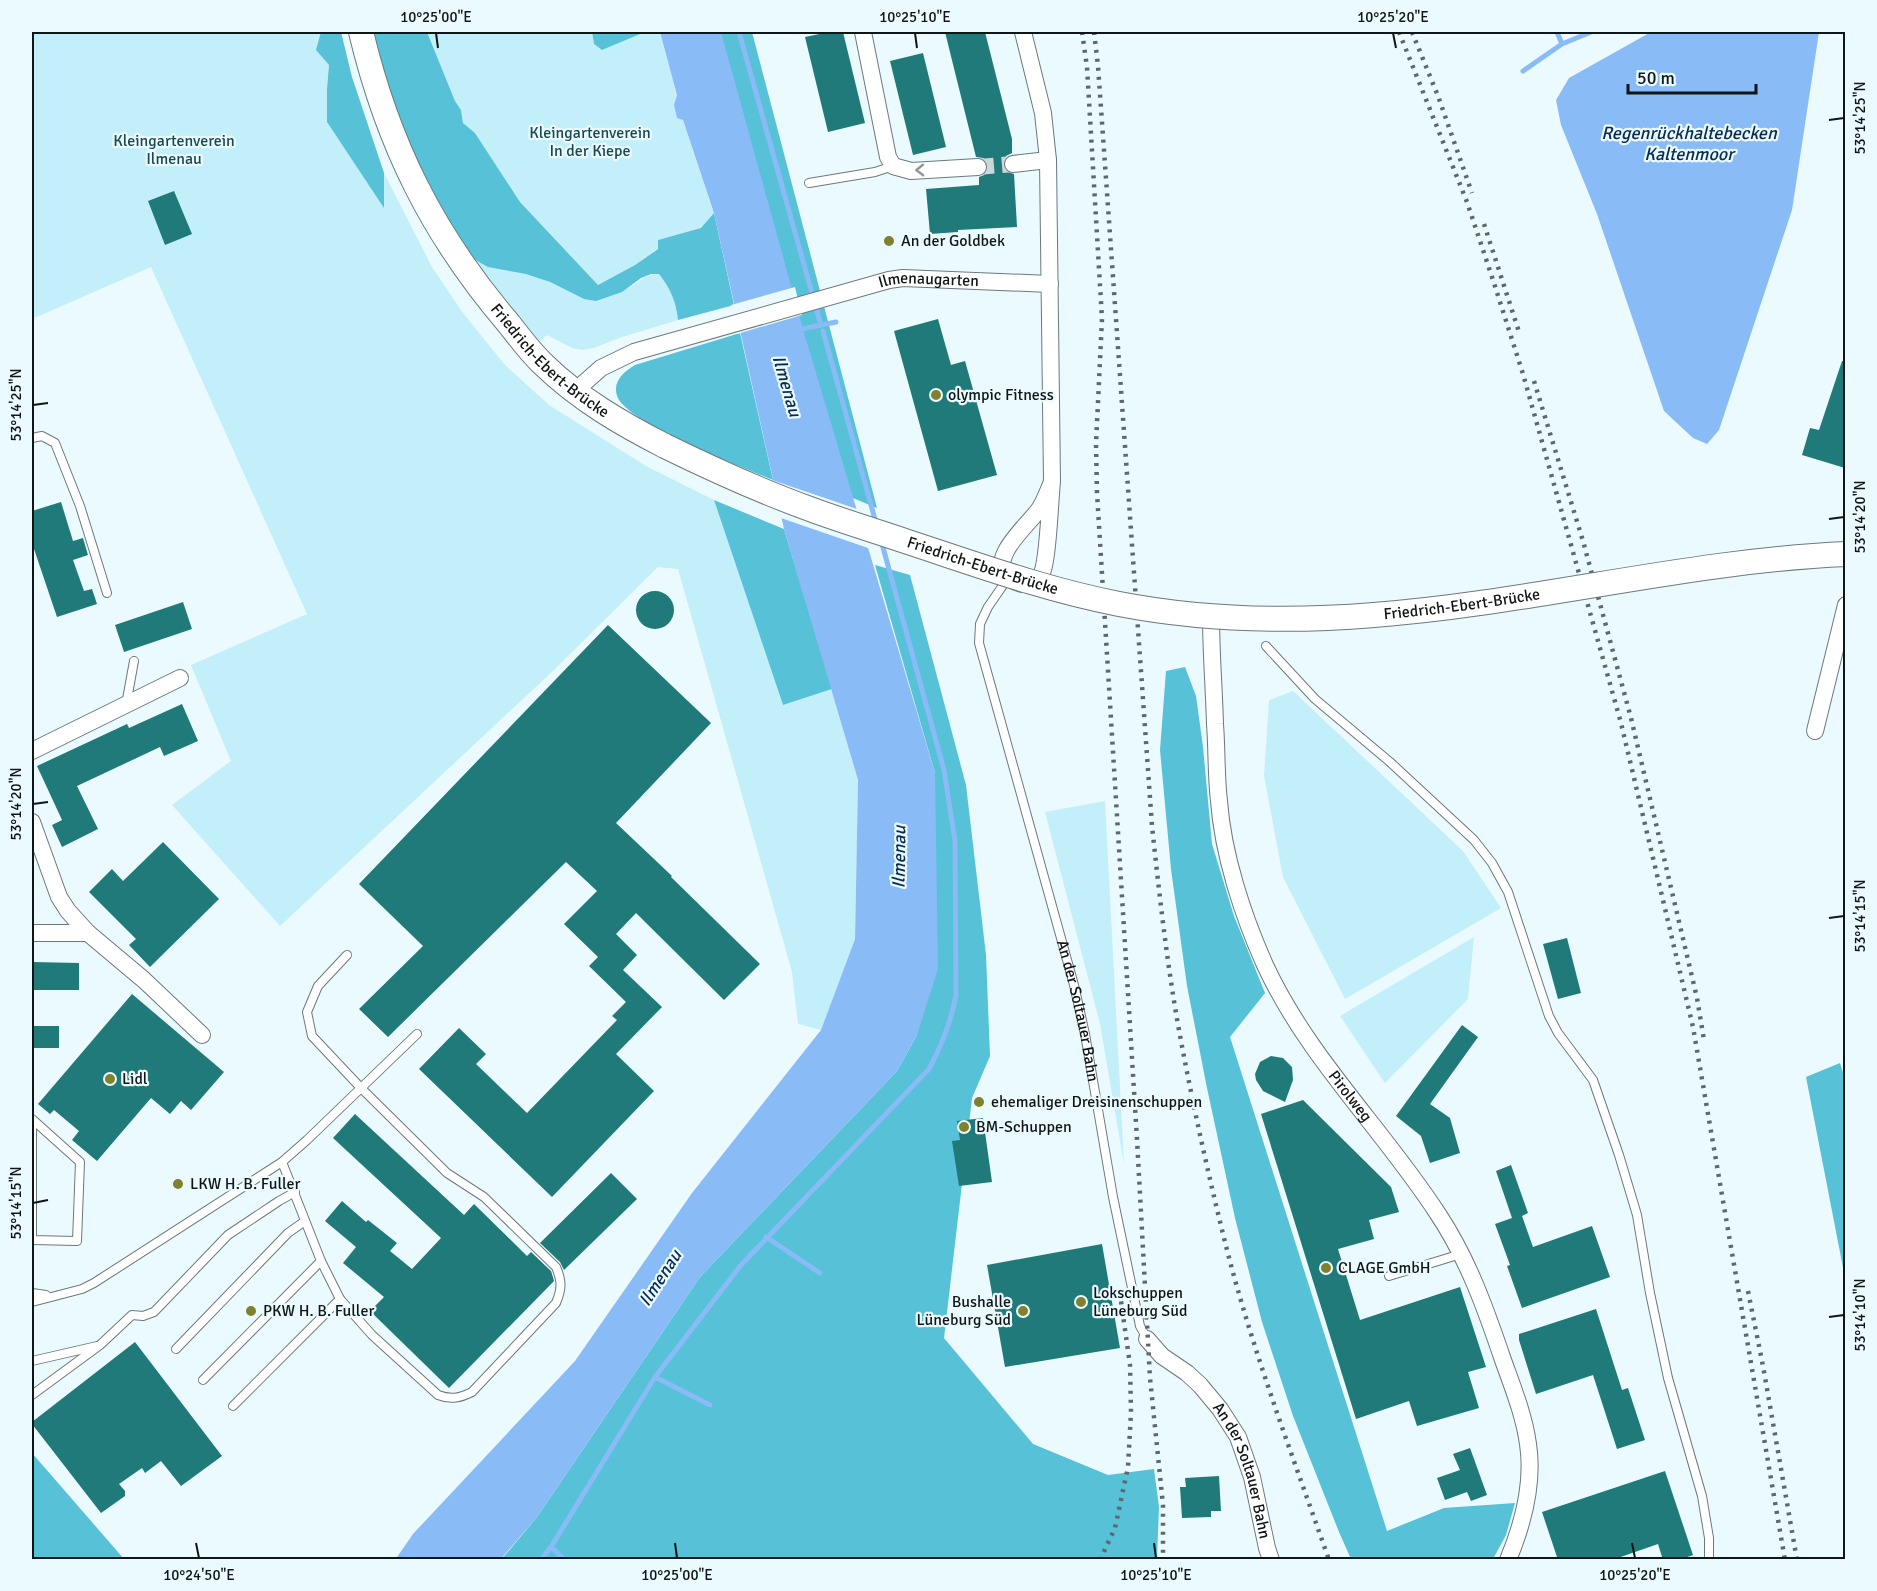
<svg xmlns="http://www.w3.org/2000/svg" width="1877" height="1591" font-family="Signika,sans-serif">
<rect width="100%" height="100%" fill="#ebfafe"/>
<path fill="#c2effa" d="M32,32H321L329,65L327,89V122L384,207V173L432,267L463,313L505,365L549,405L646,466L714,500L783,705L832,689L858,781L855,939L821,1030L798,1024L792,972L678,569L658,567L554,670L280,926L172,805L231,761L191,665L307,614L151,267L32,319Z
M427,32H592L594,44L602,50L645,32H660L677,95L674,105L677,117L683,120L714,213L702,228L658,240V248L635,265L598,285L520,202L475,133L463,123L461,110L455,101Z
M470,257C487,268 508,269 528,274C548,280 565,290 584,299C598,295 617,293 630,287C643,281 643,274 660,274C671,289 676,302 678,320L619,338L594,348L582,350L572,348L547,335L540,341L519,319Z
M1293,691L1463,851L1501,908L1345,999L1283,877L1264,776L1269,700Z
M1105,801L1124,1164L1100,1024L1045,812Z
M1474,937L1468,999L1385,1083L1340,1016Z"/>
<path fill="#56c1d7" d="M321,32H341L352,77L384,173V208L327,122V89L329,65L316,50Z
M374,32H427L455,101L461,110L463,123L475,133L520,202L598,285L635,265L658,249V240L701,228L714,213L734,305L678,320C676,302 671,289 659,274H651L641,278L622,292L596,301L584,299L550,282L526,274L488,267L470,257L454,234L412,155L389,93Z
M592,32H645L602,50L594,44Z
M720,32H752L877,508L848,496Z
M740,333L773,480C744,468 629,423 618,398C611,383 623,372 635,365Z
M714,500L784,529L832,689L783,705Z
M875,565L910,575L966,785L986,955L990,1056L972,1098L944,1338L1033,1444L1108,1475L1154,1469L1159,1507L1157,1559L501,1560L537,1517L700,1277L897,1071L917,1035L935,773Z
M1185,667L1196,696L1203,747L1212,844L1234,916L1265,993L1230,1037L1387,1531L1444,1508L1515,1503L1506,1535L1493,1559H1351L1339,1532L1293,1416L1262,1322L1235,1218L1207,1088L1187,986L1171,869L1160,750L1166,671Z
M1840,1063L1846,1082L1845,1278L1806,1077Z
M32,1453L124,1559H32Z"/>
<path fill="#89bbf7" d="M660,32H721L803,329L935,773L938,969L917,1035L897,1071L700,1277L537,1517L501,1559L395,1560L413,1534L575,1361L692,1193L821,1030L855,939L858,780L784,529L714,213L683,120L677,118L674,105L677,95Z
M1651,32H1819L1792,210L1719,430L1707,444L1693,438L1664,411L1597,214L1561,125L1556,100L1569,78Z"/>
<path fill="#ebfafe" d="M795,287L802,315L737,334L731,305Z
M769,479L860,510L871,549L778,517Z"/>
<g fill="none" stroke-linecap="round" stroke-linejoin="round">
<path stroke="#89bbf7" stroke-width="5" d="M739,32L820,322
M1557,32L1562,44
M1523,71L1562,44L1591,32
M797,330L836,322
M823,331L876,523
M766,1237L820,1273
M655,1377L710,1405
M551,1547L565,1560
M541,1560L551,1547L655,1377L741,1265L929,1069C942,1045 951,1022 956,995L955,841L944,770L881,540"/>
</g>
<path fill="#1f7a79" d="M829,32H843L865,123L828,132L805,37Z
M945,32H985L1012,139V153L1006,156L1003,165L1005,171L1014,174L1017,227L958,230V232L930,234L926,189L979,185V177L984,175L988,167L987,162L983,158L976,157Z
M923,53L946,147L913,155L890,61Z
M174,191L192,234L165,245L148,201Z
M938,319L951,365L965,361L997,475L938,491L894,331Z
M1842,361L1845,362V468L1802,455L1810,428L1819,430Z
M61,502L73,541L83,538L88,555L73,560L84,591L92,589L97,604L57,617L32,543V511Z
M636 610a19 19 0 1 1 38 0a19 19 0 1 1-38 0Z
M183,602L192,629L124,652L115,625Z
M608,625L711,723L616,823L672,876L671,877L760,964L724,1000L636,913L616,934L637,955L623,970L662,1007L616,1054L654,1091L552,1197L419,1069L459,1028L486,1054L476,1064L527,1113L617,1020L612,1016L626,1002L589,966L598,957L564,924L597,891L566,862L388,1037L359,1009L423,946L359,884Z
M182,704L198,741L164,756L160,747L77,786L98,829L62,847L52,825L62,820L37,766L127,724L129,728Z
M163,842L219,899L150,967L129,945L136,939L89,892L112,869L123,881Z
M1567,938L1581,993L1558,999L1543,944Z
M32,962L79,963V990H32Z
M132,994L224,1072L191,1110L181,1101L170,1114L151,1098L97,1161L72,1140L79,1131L54,1110L50,1114L38,1104Z
M1462,1025L1478,1037L1430,1104L1450,1118L1460,1153L1430,1163L1421,1136L1396,1116Z
M32,1026H59V1048H32Z
M1271,1056L1283,1058L1292,1067L1293,1080L1285,1102L1263,1091L1256,1080L1255,1074L1260,1062Z
M1303,1100L1391,1187L1399,1212L1369,1220L1374,1239L1338,1249L1360,1320L1460,1287L1486,1367L1468,1372L1479,1408L1417,1426L1409,1401L1356,1419L1261,1114Z
M355,1114L464,1215L474,1204L527,1256L531,1252L551,1271L552,1274L554,1281L449,1388L370,1311L384,1297L343,1263L356,1247L325,1221L342,1201L366,1222L368,1220L397,1243L390,1251L412,1269L441,1238L333,1138Z
M983,1118L992,1182L959,1186L952,1141L960,1140L957,1121Z
M1511,1165L1528,1213L1522,1216L1533,1247L1592,1226L1610,1277L1522,1308L1507,1266L1510,1265L1495,1224L1512,1218L1496,1171Z
M611,1173L637,1199L564,1270L560,1262L540,1243Z
M1102,1244L1120,1348L1005,1367L987,1265Z
M1596,1309L1622,1390L1628,1388L1645,1440L1617,1449L1593,1375L1536,1394L1519,1340V1334Z
M135,1342L222,1456L181,1486L161,1461L145,1473L142,1468L119,1484L125,1491V1496L101,1513L32,1424V1422Z
M1470,1448L1487,1495L1471,1501L1467,1492L1445,1500L1437,1478L1460,1470L1453,1454Z
M1665,1471L1693,1555L1679,1560H1663L1658,1544L1612,1560H1558L1542,1512Z
M1219,1476L1221,1511H1211V1517L1182,1518L1180,1487H1186L1185,1478Z"/>
<g fill="none" stroke-linecap="round" stroke-linejoin="round">
<path stroke="#cad8db" stroke-width="16" stroke-dasharray="16 8" stroke-linecap="butt" d="M978,167L1013,164"/>
<g stroke="#6b797c" stroke-width="10">
<g id="lane">
<path d="M809,183L875,172L893,166"/>
<path d="M32,438L42,436L55,443L80,506L107,593"/>
<path id="s1" d="M1008,578L988,607L980,624L979,643L1074,985L1085,1034L1113,1197L1140,1326L1147,1339"/>
<path d="M1266,646L1315,699L1390,762L1474,840L1492,863L1508,892L1549,1016L1558,1033L1593,1080L1619,1155L1637,1215L1650,1293L1668,1378L1702,1496L1709,1538V1560"/>
<path d="M126,705L134,661"/>
<path d="M32,1119V1240L77,1241L80,1162L32,1119"/>
<path d="M282,1162L321,1261L340,1299L372,1335L438,1395C451,1400 460,1398 472,1392L556,1303C562,1289 562,1281 556,1267L484,1197L447,1173L361,1088L312,1036L307,1012L318,986L347,955"/>
<path d="M1389,1276L1461,1254"/>
<path d="M32,1293L46,1295"/>
<path d="M32,1302L82,1289L94,1283L282,1162L307,1140L417,1034"/>
<path d="M176,1349L288,1233L305,1221"/>
<path d="M32,1361L97,1346"/>
<path d="M203,1380L321,1261"/>
<path d="M32,1395L100,1345L132,1315L143,1316L154,1312L228,1235L279,1201L295,1192"/>
<path d="M233,1406L340,1299"/>
</g>
</g>
<g stroke="#6b797c" stroke-width="18">
<g id="street">
<path d="M863,32L888,157L893,166L911,171L978,167"/>
<path d="M1023,32L1043,113L1048,160L1052,482C1048,491 1045,500 1040,508C1030,524 982,561 1012,580C1017,583 1024,585 1030,583C1032,582 1039,577 1041,575C1048,564 1050,499 1052,482"/>
<path d="M1013,164L1048,160"/>
<path id="s2" d="M575,391L601,368L634,352L889,280L903,278L1050,284"/>
<path id="s3" d="M1211,616C1211,652 1214,688 1215,724C1217,750 1216,776 1219,801C1223,855 1243,916 1265,965C1308,1058 1383,1129 1438,1214C1468,1259 1486,1310 1503,1360C1513,1388 1524,1415 1528,1444C1534,1483 1523,1524 1508,1560"/>
<path d="M1815,731L1846,605"/>
<path d="M32,751L180,678"/>
<path d="M32,822L59,897L68,911L88,933"/>
<path d="M32,933H88L144,980L202,1035"/>
<path id="s4" d="M1147,1339L1162,1356L1187,1373L1200,1385L1220,1409L1238,1437L1252,1477L1267,1548L1271,1560"/>
</g>
</g>
<g stroke="#6b797c" stroke-width="26">
<g id="secondary">
<path id="s5" d="M361,32C388,145 433,235 509,324C520,338 531,353 544,365C579,399 622,424 665,446"/>
</g>
</g>
<use href="#lane" stroke="#fff" stroke-width="8"/>
<use href="#street" stroke="#fff" stroke-width="16"/>
<use href="#secondary" stroke="#fff" stroke-width="24"/>
<path stroke="#5e6769" stroke-width="4.5" stroke-dasharray="3 6" stroke-linecap="butt" d="M1082,32L1087,67L1102,319L1096,444L1097,493L1137,1139L1150,1378L1163,1505V1560
M1094,32L1098,66L1152,826C1159,891 1166,955 1177,1019C1191,1097 1208,1174 1227,1250C1254,1355 1293,1457 1329,1560
M1399,32L1467,202L1493,280L1523,374L1621,723L1693,1027L1785,1560
M1412,32L1438,96L1472,193
M1484,224L1520,335
M1534,381L1583,541L1631,718L1697,998L1704,1040
M1748,1291L1763,1366L1797,1560
M1100,1560L1115,1528L1128,1467L1131,1412L1130,1365L1121,1301"/>
<g stroke="#6b797c" stroke-width="26" stroke-linecap="butt">
<g id="secondary-bridge">
<path id="s6" d="M665,446C712,469 760,491 810,509C842,521 876,531 908,542C978,565 1047,590 1119,604C1202,620 1289,622 1374,615C1532,603 1687,561 1846,554"/>
</g>
</g>
<use href="#secondary-bridge" stroke="#fff" stroke-width="24"/>
</g>
<defs><path id="oneway-chevron" d="M-2-3.5L2.5 0L-2 3.5" fill="none" stroke-width="1.6" stroke-linecap="round" stroke-linejoin="round" transform="scale(1.5)"/></defs>
<use stroke="#939696" href="#oneway-chevron" transform="translate(920 170) rotate(179)"/>
<path fill="none" stroke="#101516" stroke-width="2" d="M436,33L438,48M915,33L917,48M1393,33L1396,48M1829,120L1844,118M33,405L48,403M1829,519L1844,517M33,804L48,802M1829,918L1844,916M33,1203L48,1200M1829,1317L1844,1315M196,1543L199,1558M675,1543L677,1558M1154,1543L1156,1558M1632,1543L1635,1558"/>
<g fill="#7e822d" stroke="#ebfafe" stroke-width="2">
<circle cx="889" cy="241" r="6"/>
<circle cx="936" cy="395" r="6"/>
<circle cx="110" cy="1079" r="6"/>
<circle cx="979" cy="1102" r="6"/>
<circle cx="964" cy="1127" r="6"/>
<circle cx="178" cy="1184" r="6"/>
<circle cx="1326" cy="1268" r="6"/>
<circle cx="1081" cy="1302" r="6"/>
<circle cx="251" cy="1311" r="6"/>
<circle cx="1023" cy="1311" r="6"/>
</g>
<g text-anchor="middle" dominant-baseline="central" stroke-width="4.5" stroke-linejoin="round" paint-order="stroke">
<g font-size="16" fill="#194852" stroke="#ebfafe">
<text x="590" y="133">Kleingartenverein<tspan x="590" dy="18">In der Kiepe</tspan></text>
<text x="174" y="141">Kleingartenverein<tspan x="174" dy="18">Ilmenau</tspan></text>
</g>
<g font-size="16" fill="#101516" stroke="#ebfafe" text-anchor="start">
<text x="901" y="241">An der Goldbek</text>
<text x="948" y="395">olympic Fitness</text>
<text x="122" y="1079">Lidl</text>
<text x="991" y="1102">ehemaliger Dreisinenschuppen</text>
<text x="976" y="1127">BM-Schuppen</text>
<text x="190" y="1184">LKW H. B. Fuller</text>
<text x="1338" y="1268">CLAGE GmbH</text>
<text x="1093" y="1293">Lokschuppen<tspan x="1093" dy="18">Lüneburg Süd</tspan></text>
<text x="1011" y="1302" text-anchor="end">Bushalle<tspan x="1011" dy="18">Lüneburg Süd</tspan></text>
<text x="263" y="1311">PKW H. B. Fuller</text>
</g>
<g font-size="16" fill="#101516" stroke="#ebfafe">
<text stroke="none"><textPath href="#s2" startOffset="376">Ilmenaugarten</textPath></text>
<text stroke="none"><textPath href="#s5" startOffset="386">Friedrich-Ebert-Brücke</textPath></text>
<text stroke="none"><textPath href="#s6" startOffset="340">Friedrich-Ebert-Brücke</textPath></text>
<text stroke="none"><textPath href="#s6" startOffset="826">Friedrich-Ebert-Brücke</textPath></text>
<text stroke="none"><textPath href="#s1" startOffset="454">An der Soltauer Bahn</textPath></text>
<text stroke="none"><textPath href="#s3" startOffset="513">Pirolweg</textPath></text>
<text stroke="none"><textPath href="#s4" startOffset="168">An der Soltauer Bahn</textPath></text>
</g>
<g font-size="18" font-style="italic" fill="#082b51" stroke="#ebfafe">
<text x="1689" y="133">Regenrückhaltebecken<tspan x="1689" dy="21">Kaltenmoor</tspan></text>
<text transform="translate(787 386) rotate(74)">Ilmenau</text>
<text transform="translate(899 857) rotate(-89)">Ilmenau</text>
<text transform="translate(660 1278) rotate(-57)">Ilmenau</text>
</g>
</g>
<rect width="1877" height="1591" fill="none" stroke="#ebfafe" stroke-width="66"/>
<path d="M1628 84v9h128v-9" fill="none" stroke="#101516" stroke-width="3"/>
<text x="1637" y="84" font-size="18" fill="#101516" stroke="#ebfafe" stroke-width="4.5" paint-order="stroke">50 m</text>
<rect x="33" y="33" width="1811" height="1525" fill="none" stroke="#101516" stroke-width="2"/>
<g font-size="15" text-anchor="middle" fill="#101516">
<text x="436" y="22">10°25'00"E</text>
<text x="915" y="22">10°25'10"E</text>
<text x="1393" y="22">10°25'20"E</text>
<text transform="translate(1860 118) rotate(-90)" y="5">53°14'25"N</text>
<text transform="translate(16 405) rotate(-90)" y="5">53°14'25"N</text>
<text transform="translate(1860 517) rotate(-90)" y="5">53°14'20"N</text>
<text transform="translate(16 804) rotate(-90)" y="5">53°14'20"N</text>
<text transform="translate(1860 916) rotate(-90)" y="5">53°14'15"N</text>
<text transform="translate(16 1203) rotate(-90)" y="5">53°14'15"N</text>
<text transform="translate(1860 1315) rotate(-90)" y="5">53°14'10"N</text>
<text x="199" y="1580">10°24'50"E</text>
<text x="677" y="1580">10°25'00"E</text>
<text x="1156" y="1580">10°25'10"E</text>
<text x="1635" y="1580">10°25'20"E</text>
</g>
</svg>
